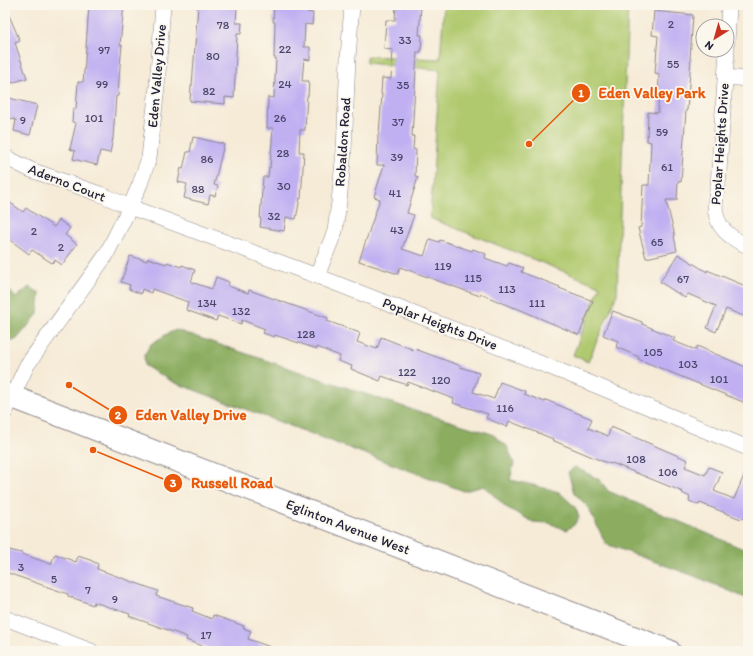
<svg xmlns="http://www.w3.org/2000/svg" width="753" height="656" font-family="Itim,sans-serif">
<rect width="100%" height="100%" fill="#fbf7ec"/>
<filter id="ink" filterUnits="userSpaceOnUse"><feTurbulence type="fractalNoise" baseFrequency=".025" numOctaves="2"/><feDisplacementMap in="SourceGraphic" scale="8" xChannelSelector="R" yChannelSelector="G"/><feConvolveMatrix kernelMatrix="1 2 1 2 8 2 1 2 1" color-interpolation-filters="sRGB"/></filter>
<filter id="wash" filterUnits="userSpaceOnUse"><feTurbulence type="fractalNoise" baseFrequency=".012" numOctaves="4" result="noise"/><feDisplacementMap in="SourceGraphic" scale="16" xChannelSelector="R" yChannelSelector="G"/><feGaussianBlur stdDeviation="0.9" result="paint"/><feColorMatrix in="noise" values="0 0 0 0 0 0 0 0 0 0 0 0 0 0 0 0 0 1.4 0 .05"/><feComposite in="paint" operator="in"/></filter>
<g filter="url(#wash)">
<rect width="100%" height="100%" fill="#f6ebd7"/>
<path fill="#b0c96e" stroke="#697654" d="M444,5H628L617,294L588,362L573,355L600,286L430,218L440,70L366,63L367,56L440,59Z"/>
<path fill="#8cad61" stroke="#57684e" d="M5,285L16,298L29,287L40,293L38,314L17,339L8,343L5,341Z
M176,330L401,406L492,434L507,446L514,463L510,480L529,484L559,492L575,507L579,517L574,525L566,530L549,523L533,522L506,507L484,486L464,491L173,382L145,366L144,355L151,344L167,334Z
M575,467L600,480L608,491L748,551V599L697,577L606,544L588,507L574,493L568,472Z"/>
<g id="blocks">
<path fill="#c0b0f2" d="M89,5H124L120,45H122L120,66L118,96H116L113,138L110,153L100,151L97,165L73,159L75,151L70,149L76,123L72,122L73,109H76L78,82H83L85,61Z
M198,5L237,6L236,23H242L241,34H237L234,98L225,97V104L190,101L191,86H192Z
M274,5H307V12L313,13L312,25L305,24L304,47H310V60L304,59L302,81H309L308,96H307L305,130H300L299,152H304L301,199L300,198L296,219L286,217L284,231L260,227L261,219H260L263,177H268L269,167L270,168L273,128H267L268,97L274,98L276,58H274L275,22H273Z
M396,5H421L419,35H422L421,52H417L412,136H414L413,149L416,150L415,176L418,177L407,213L414,215L402,249L424,256L430,239L439,242L440,240L472,251L473,249L486,254L485,258L507,266L509,263L523,268L521,272L560,287L559,288L593,301L579,335L514,307V308L481,294L480,296L400,267L398,274L359,261L380,199L374,197L384,165H377L378,134H379L382,94H381L382,78L391,79L393,50L384,49L386,20H395Z
M5,6L20,41L15,43L27,78L5,85Z
M654,11L693,15L690,59H691L687,110H686L681,182L678,181L677,200H666L675,236H674L677,251L646,258L638,228L641,227L643,185H649L651,142L647,141L648,112L658,113L659,74L655,73L658,36L652,35Z
M5,97L37,105L30,135L14,131L16,120L5,117Z
M193,137L224,144L214,185L218,186L215,196L210,195L208,204L184,198L187,184L178,182L181,168L183,169L187,152H190Z
M5,199L23,212L26,208L54,227L59,220L70,228L65,235L77,244L62,265L55,260L52,263L32,250L29,254L5,236Z
M678,254L707,272V270L748,287V318L726,309L716,332L707,328L716,306L688,294L685,298L660,282Z
M130,256L147,261L148,258L166,264L167,262L181,267L182,265L195,270L191,282L212,289L216,277L229,282L228,286L248,293L249,290L328,318L327,321L360,333L357,342L377,349L381,337L414,350L415,349L461,366L460,367L479,373L473,392L494,399L500,382L525,391L524,394L545,402L546,400L592,419L588,428L608,436L611,427L688,460L685,467L705,475L709,467L722,472L714,491L734,499L748,466V520L742,518L741,519L700,503L699,505L689,501L690,497L682,493L683,492L612,463L611,464L602,461L552,440L553,439L509,421L507,427L486,418L488,414L453,403L454,399L408,382L407,385L382,376L380,381L351,369L352,366L338,361L340,356L317,347V349L275,335L274,337L263,333L265,329L242,320L241,324L218,316L216,321L186,310L188,302L152,289L151,293L142,289L141,294L129,289L130,285L121,282Z
M613,311L642,322V324L675,338L673,341L696,350L697,346L748,368V404L638,359L639,357L616,347L618,341L603,335Z
M5,549L22,553V554L51,564L55,554L76,562L78,556L90,560L98,564L97,569L158,591L156,596L193,608L192,611L212,619L213,615L244,626L243,628L251,631L248,639L276,649V651H216L186,640L187,637L129,616L130,614L94,602L93,605L68,596V594L5,572Z"/>
</g>
</g>
<g filter="url(#ink)">
<use href="#blocks" fill-opacity="0" stroke="#8c8689" stroke-width="1"/>
<g fill="none" stroke-linecap="round" stroke-linejoin="round">
<g stroke="#8c8689" stroke-width="16">
<path id="street" d="M727,42L729,5
M727,50L718,186C716,195 714,206 716,214C719,230 734,240 748,246
M725,77L748,79
M5,157L31,170L100,194L130,207L317,276L573,376L748,448
M317,276L335,231L339,202L344,151L348,58L352,5
M5,412L27,365L106,255L130,207L140,184L149,158L157,87L163,5
M5,618L91,651"/>
</g>
<g stroke="#8c8689" stroke-width="24">
<path id="primary" d="M5,394L669,651"/>
</g>
<use href="#street" stroke="#fff" stroke-width="15"/>
<use href="#primary" stroke="#fff" stroke-width="22"/>
</g>
</g>
<g text-anchor="middle" dominant-baseline="central" stroke-width="3.5" stroke-linejoin="round" paint-order="stroke">
<g font-size="12" fill="#4a4669">
<text x="671" y="24">2</text>
<text x="223" y="25">78</text>
<text x="405" y="40">33</text>
<text x="285" y="49">22</text>
<text x="104" y="50">97</text>
<text x="213" y="56">80</text>
<text x="673" y="64">55</text>
<text x="102" y="84">99</text>
<text x="285" y="84">24</text>
<text x="403" y="85">35</text>
<text x="209" y="91">82</text>
<text x="94" y="118">101</text>
<text x="280" y="118">26</text>
<text x="23" y="120">9</text>
<text x="398" y="122">37</text>
<text x="662" y="132">59</text>
<text x="283" y="153">28</text>
<text x="397" y="157">39</text>
<text x="207" y="159">86</text>
<text x="667" y="167">61</text>
<text x="284" y="186">30</text>
<text x="198" y="189">88</text>
<text x="395" y="193">41</text>
<text x="274" y="216">32</text>
<text x="397" y="230">43</text>
<text x="34" y="231">2</text>
<text x="657" y="242">65</text>
<text x="61" y="247">2</text>
<text x="443" y="266">119</text>
<text x="473" y="278">115</text>
<text x="683" y="279">67</text>
<text x="507" y="289">113</text>
<text x="207" y="303">134</text>
<text x="537" y="303">111</text>
<text x="241" y="311">132</text>
<text x="306" y="334">128</text>
<text x="653" y="352">105</text>
<text x="688" y="364">103</text>
<text x="407" y="372">122</text>
<text x="719" y="379">101</text>
<text x="441" y="380">120</text>
<text x="505" y="408">116</text>
<text x="636" y="459">108</text>
<text x="668" y="472">106</text>
<text x="21" y="567">3</text>
<text x="54" y="579">5</text>
<text x="88" y="590">7</text>
<text x="115" y="599">9</text>
<text x="206" y="635">17</text>
</g>
<g font-size="14" fill="#22223b" stroke="#fbf7ec">
<text transform="translate(157 76) rotate(-85)">Eden Valley Drive</text>
<text transform="translate(343 142) rotate(-86)">Robaldon Road</text>
<text transform="translate(720 144) rotate(-86)">Poplar Heights Drive</text>
<text transform="translate(67 183) rotate(21)">Aderno Court</text>
<text transform="translate(440 324) rotate(21)">Poplar Heights Drive</text>
<text transform="translate(348 527) rotate(21)">Eglinton Avenue West</text>
</g>
</g>
<path fill="none" stroke="#e8590c" stroke-width="1.5" d="M529 144L581 93M69 385L118 415M93 450L173 483"/>
<g fill="#e8590c" stroke="#fbf7ec" stroke-width="1.5">
<circle cx="529" cy="144" r="4"/>
<circle cx="69" cy="385" r="4"/>
<circle cx="93" cy="450" r="4"/>
<circle cx="581" cy="93" r="10"/>
<circle cx="118" cy="415" r="10"/>
<circle cx="173" cy="483" r="10"/>
</g>
<g font-size="12" text-anchor="middle" font-weight="bold" fill="#fff">
<text x="581" y="97">1</text>
<text x="118" y="419">2</text>
<text x="173" y="487">3</text>
</g>
<g font-size="15" text-anchor="middle" font-weight="bold" fill="#e8590c" stroke="#fbf7ec" stroke-width="3.5" stroke-linejoin="round" paint-order="stroke">
<text x="652" y="98">Eden Valley Park</text>
<text x="191" y="420">Eden Valley Drive</text>
<text x="232" y="488">Russell Road</text>
</g>
<rect width="753" height="656" fill="none" stroke="#fbf7ec" stroke-width="20"/>
<g transform="translate(715 38) rotate(217)"><circle r="19" fill="#fbf7ec" stroke="#a4a2a5"/>
<path d="M0-3L7 15L0 10L-7 15Z" fill="#c8321e"/>
<text y="-6" font-size="11" font-weight="bold" text-anchor="middle" fill="#22223b">N</text>
</g>
</svg>
